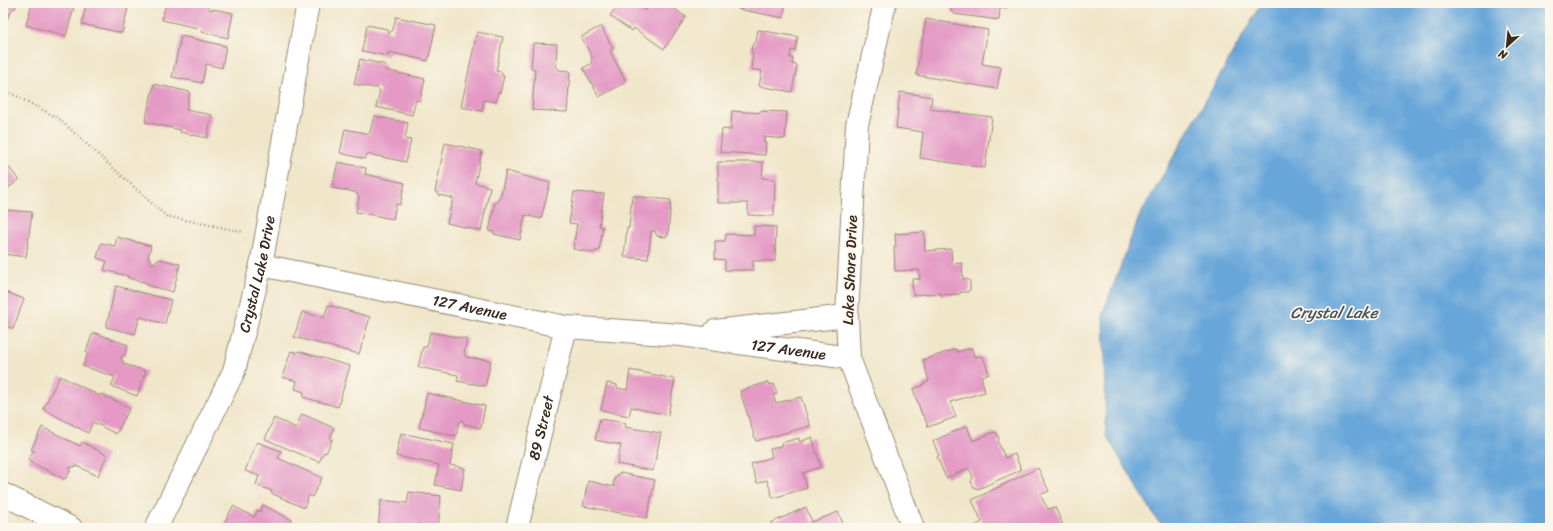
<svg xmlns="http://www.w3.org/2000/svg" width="1553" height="531" font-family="Sriracha,sans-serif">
<rect width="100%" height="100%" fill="#fbf7ec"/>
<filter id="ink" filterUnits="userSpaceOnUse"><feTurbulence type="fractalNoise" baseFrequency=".025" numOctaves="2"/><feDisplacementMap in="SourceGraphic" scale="8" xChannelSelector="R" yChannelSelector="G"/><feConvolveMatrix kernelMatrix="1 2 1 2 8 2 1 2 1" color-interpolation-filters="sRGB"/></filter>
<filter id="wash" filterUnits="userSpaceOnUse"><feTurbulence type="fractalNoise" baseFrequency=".012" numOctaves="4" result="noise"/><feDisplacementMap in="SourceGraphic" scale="16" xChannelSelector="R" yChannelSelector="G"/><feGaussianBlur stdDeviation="0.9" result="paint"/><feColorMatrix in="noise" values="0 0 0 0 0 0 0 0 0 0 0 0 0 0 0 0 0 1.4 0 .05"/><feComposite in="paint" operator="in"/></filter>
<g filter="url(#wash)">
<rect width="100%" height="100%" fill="#f0e6ca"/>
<path fill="#67a6d9" stroke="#51687c" d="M1264,3H1550V528H1168L1157,520L1106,435L1103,313L1139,217L1258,9Z"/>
<g id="blocks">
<path fill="#e49ac5" d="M3,3H18L15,9L13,8L3,27Z
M32,3H61L74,7L66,36L26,25Z
M86,3H129L122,33L82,24Z
M166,3H211L208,6L210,10L213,9L233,13L228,38L202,32V29L162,20Z
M619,3H634L645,11L651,3H666L686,17L664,49L634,28L632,31L610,16Z
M739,3H786L783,18L738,9Z
M952,3H1011L1010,5L1006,8H1000L999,20L954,14L951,11Z
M396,17L436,25L428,61L389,52L388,56L362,51L367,25L387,29L389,33L393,30Z
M926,19L988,30L982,64L1001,67L997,89L916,75Z
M601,26L613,49L610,51L626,82L599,97L583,68L591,64L592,57L581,37Z
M758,30L798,37L795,51L791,50L790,58H793L792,64L797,65L792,92L759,86L762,71L751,69L753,54L751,51L752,45L756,42Z
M477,32L503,37L496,71L502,72V76H504L500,93L498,92L496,102L484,100L482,111L461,107Z
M181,36L226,46L222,68L206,64L202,83L172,77Z
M533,43L557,44L556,66L559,70L570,71L567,112L532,110L535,69L531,68Z
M360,59L386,65L385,70L425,79L420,101L416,100L412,115L376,107L380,91L377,87L375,88L354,84Z
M154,84L190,92L186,110L212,115L207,138L180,132L181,130L145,122Z
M900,92L932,97L930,109L992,117L985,168L920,158L923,132L896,128Z
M732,111L760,113V111L787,112L785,139L764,137V143H766L765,155L720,152L722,129L731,130Z
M374,116L408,123L405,139L411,140L406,162L367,154L365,159L340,153L345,129L365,133L366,135L370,132Z
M445,143L482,151L475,183L490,187L481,231L447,223L453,198L438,195L439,192H435Z
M3,160L19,180L3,192Z
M338,162L366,168L365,174L405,183L400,205L396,204L393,219L356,212L359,197L355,192L332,188Z
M718,162H763L762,178L775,179L774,216L748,215V203H718Z
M506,171L550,183L541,219L525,215L520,240L494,234V232L489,231L495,202H498V199H500Z
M574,192L604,194L599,226L603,227L599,251H595L594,253L573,249L577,224L569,223Z
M632,196L671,200L668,235L666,237L657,236L655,231H651L648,259L624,257L627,228H629Z
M3,210L32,212L26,257L3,254Z
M754,226L776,227L775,261H753V270H725V260L715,259V241H725L726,234L754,235Z
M924,232L925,251L951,249L952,264L962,263L963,279H967L970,281V289L968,292H960V294L941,295V293L913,295L912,279H920L919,270L895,271L894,247H896L895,234Z
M117,237L151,246L148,258L152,264L160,259L180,264L173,292L147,285V283L128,278V276L104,270L107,261L97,258L101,243L115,246Z
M116,286L171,300L165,324L140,317L135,334L106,327Z
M3,291L24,299L13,329L3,325Z
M328,305L370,317L359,354L294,337L302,312L324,318Z
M430,332L467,339L464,353L466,357L491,361L485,386L457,381L458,375L418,367L423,347H427Z
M95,333L128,345L125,355L121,357L124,364L146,371L137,396L111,386L115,377L83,366L88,353L86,352L92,335Z
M972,348L974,357L983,356L989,374L981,376L985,392L950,402L956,417L928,427L924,416L922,415L913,389L922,386L923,384L929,381L923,360L956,349L957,352Z
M291,351L297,353L298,351L350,366L338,407L303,397L304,392L295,389L297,381L282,377Z
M630,370L675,379L668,415L631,407L629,416L601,410L607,383L617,385V388L627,390Z
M60,376L100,396L101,394L130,408L116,434L93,422L88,433L43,409Z
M768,382L769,385L774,384L777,394L773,395L776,403L801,397L810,426L756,441L740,391Z
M427,393L485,406L481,428L465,424L462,420L459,423L456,436L419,428Z
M302,414L334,428L330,439L332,440L326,453L324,452L319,462L265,439L274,418L296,428Z
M600,419L626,423L625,427L661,433L653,471L617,464L621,445L595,440Z
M967,426L973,441L994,432L997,433L999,439L998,442L1005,458L1015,454L1021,470L978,489L974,487L971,482L973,477L969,468L946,478L937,457L939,456L933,441Z
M42,427L80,446L82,442L107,455L98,476L77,466L69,468L70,471L67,477L64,479L30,462L28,459L32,453L35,451L31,450Z
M401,433L454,444L450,465L465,468L461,490L435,485L439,465L396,456Z
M812,437L821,467L803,473L807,488L773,498L767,480L757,483L751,464L772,457L770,449L782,446L781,443L799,438L800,442Z
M257,442L281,451L278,458L322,478L312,497L309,495L304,508L271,493L272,491L256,485L259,476L245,471Z
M1038,468L1049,491L1040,495L1048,509L1055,507L1063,525L1057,528H971L982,522L972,500Z
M620,473L655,480L647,518L583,506L588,481L615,487L613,484L615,477Z
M409,492L441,496L438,528L421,527L418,523L414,526V528H378L381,500L407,503Z
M263,505L292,520L288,528H226L223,526L233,506L254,517L258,510L260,512Z
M806,507L812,522L838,512L845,528H773L771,523Z"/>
</g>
</g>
<g filter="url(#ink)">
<use href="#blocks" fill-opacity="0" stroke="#968874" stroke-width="1"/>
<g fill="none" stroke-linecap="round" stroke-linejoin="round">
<g stroke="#968874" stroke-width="24">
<g id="minor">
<path d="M885,3L857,125L847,316L849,358L913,528"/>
<path id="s1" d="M261,265L566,327L681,335L849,358"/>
<path d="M715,331L847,316"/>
<path d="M3,494L71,528"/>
<path id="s2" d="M156,528L234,371L261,265L308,3"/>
<path id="s3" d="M517,528L566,327"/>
</g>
</g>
<path stroke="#968874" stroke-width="2.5" stroke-dasharray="1 3" stroke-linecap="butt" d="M3,89L58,118L166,216L244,232"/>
<use href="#minor" stroke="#fff" stroke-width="22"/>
</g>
</g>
<g text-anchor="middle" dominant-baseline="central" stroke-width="3.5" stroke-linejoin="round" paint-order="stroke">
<g font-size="15" fill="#3b2a1e" stroke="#fbf7ec">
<text transform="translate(850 270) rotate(-88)">Lake Shore Drive</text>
<text stroke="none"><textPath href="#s2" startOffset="275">Crystal Lake Drive</textPath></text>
<text stroke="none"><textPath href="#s1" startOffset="213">127 Avenue</textPath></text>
<text stroke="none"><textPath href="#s1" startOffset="535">127 Avenue</textPath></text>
<text stroke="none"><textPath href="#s3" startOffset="103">89 Street</textPath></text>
</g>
<g font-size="16" font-style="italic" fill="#4a555f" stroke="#fbf7ec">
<text x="1334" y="312">Crystal Lake</text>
</g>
</g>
<rect width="1553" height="531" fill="none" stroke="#fbf7ec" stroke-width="16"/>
<g transform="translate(1507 46) rotate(207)" stroke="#fbf7ec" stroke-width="3" paint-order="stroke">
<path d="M0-3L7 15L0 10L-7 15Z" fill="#3b2a1e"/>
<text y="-6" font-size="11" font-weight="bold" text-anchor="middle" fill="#3b2a1e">N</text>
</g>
</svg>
